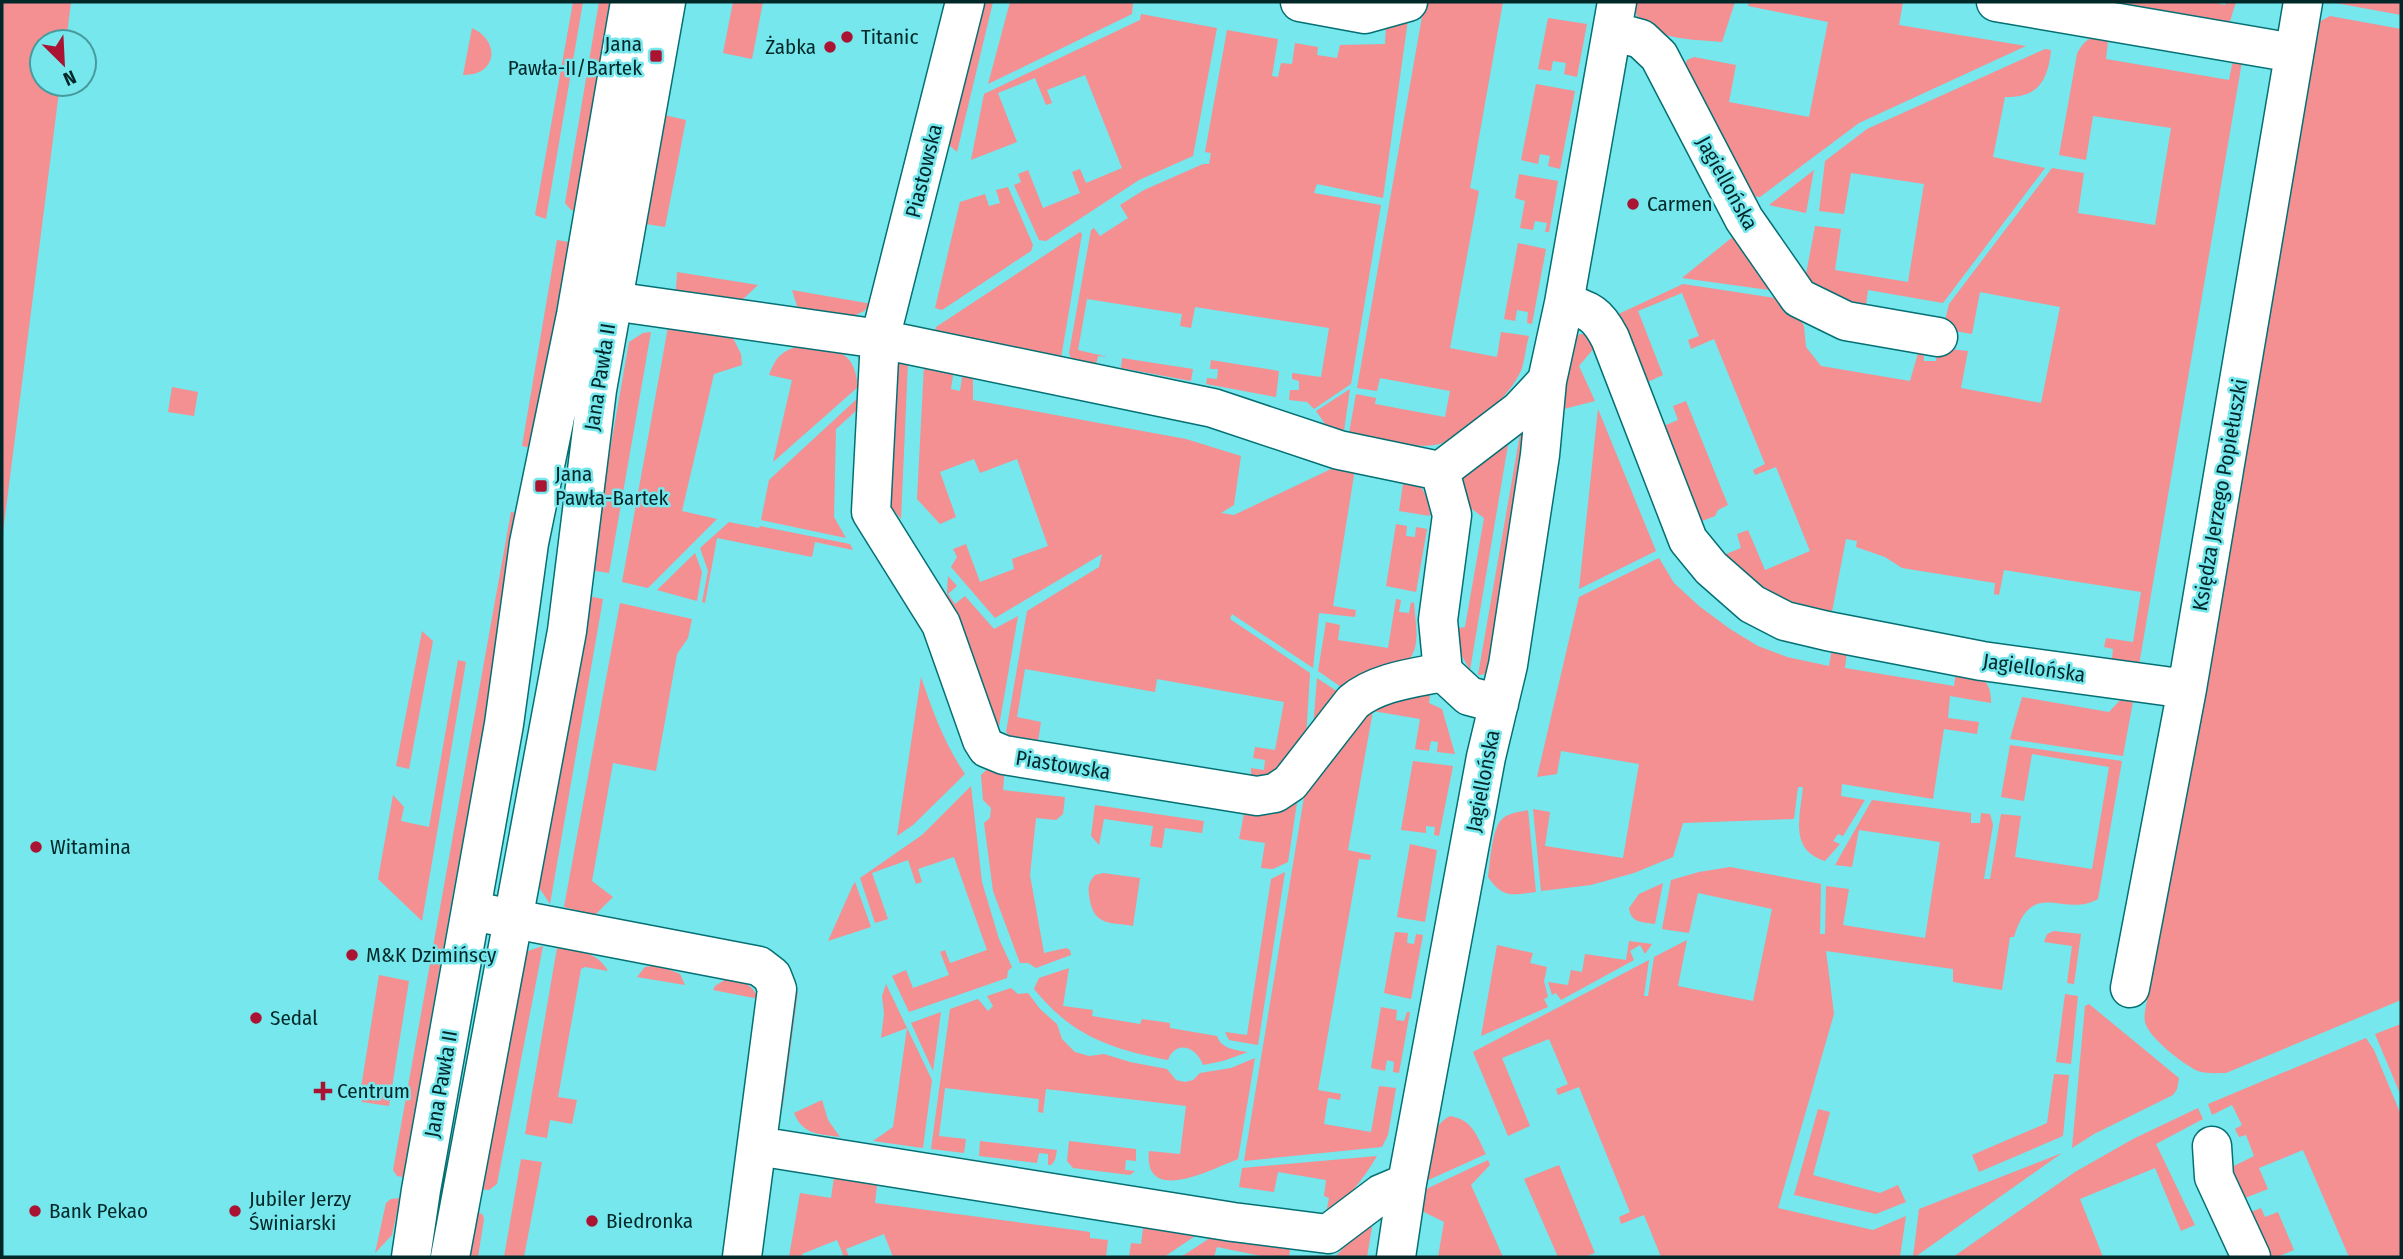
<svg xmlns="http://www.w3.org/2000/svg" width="2403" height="1259" font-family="'Fira Sans Condensed',sans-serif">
<rect width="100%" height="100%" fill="#76e7ec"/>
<path fill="#f48f92" d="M2,2H71L66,42H42V84H60L2,540Z
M573,2H583L546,219L535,215Z
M599,2H617L580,211L571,210L565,203Z
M733,2H763L752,59L723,53Z
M978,2H993L957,152L949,145L946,133Z
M1010,2H1133L1132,14L988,84Z
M1427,2H1503L1470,188L1479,191L1450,348L1497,357L1501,332L1529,336C1526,346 1525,358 1522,368C1513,394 1463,441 1435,445C1411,449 1374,437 1349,433L1356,394L1376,398L1375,404L1445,417L1450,391L1380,378L1377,391L1357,388L1424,5Z
M1634,2H1735L1722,42C1694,39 1634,41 1634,2Z
M1749,2H1903L1899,25L2026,46L1859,123L1760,197L1743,195L1685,65L1687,60L1694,57L1736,65L1729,102L1809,117L1828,22L1748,6Z
M2070,2H2213L2225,5L2226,2H2236L2228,28Z
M2330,2H2401V15Z
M1141,14L1217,28L1193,156L1139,180L1046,241L1039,240L1014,185L1021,182L1018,174L1028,170L1043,208L1080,193L1072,172L1080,169L1086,183L1122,168L1085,75L1047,90L1052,103L1046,105L1035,78L998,93L1017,142L971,160L984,94L1140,20Z
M2330,16L2401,29V1000L2226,1073C2217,1073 2206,1074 2198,1071C2184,1065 2148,1037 2145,1022C2144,1018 2145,1010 2146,1006L2315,24Z
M1548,18L1587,24L1577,77L1564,74L1566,63L1553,61L1551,71L1538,69Z
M1408,20L1383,198L1317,184L1314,193L1381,205L1351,384L1314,409L1307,402L1289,400L1290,390H1299V381L1292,379V373L1321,377L1329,328L1195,307L1191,328L1180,326L1182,314L1087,299L1078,350L1108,357L1098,356L1096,365C1086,363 1072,365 1069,353L1091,230L1094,228L1100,236L1128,218L1120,205L1144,190L1203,164H1209L1211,153L1205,152L1227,30L1278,39L1272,76L1278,77L1281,63L1292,64L1295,43L1318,47L1317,55L1337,58L1340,45L1385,44L1386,26Z
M472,28C501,41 497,76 463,75Z
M2109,32L2106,59L2229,80L2234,55L2243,56L2138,671L2101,665L2102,658H2112L2113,649L2104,647L2106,638L2133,642L2141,592L2004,570L1999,595L1994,594L1995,583L1902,568L1885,557L1856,547L1857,541L1846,539L1831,617L1786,610L1716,558L1741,548L1737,534L1748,530L1765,570L1810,551L1776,467L1755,475L1753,470L1765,464L1714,339L1691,349L1688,340L1699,336L1682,293L1638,311L1663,375L1639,386L1612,317L1683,284L1788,300L1804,326L1806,347L1821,366L1910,381L1918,353L1923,350L1924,361H1936L1937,351L1940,348L1968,351L1961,388L2041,403L2060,307L1980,292L1972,334L1943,329L1949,304L2052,168L2084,173L2078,213L2155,225L2171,128L2093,116L2086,160L2059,155L2077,54C2084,39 2093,36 2109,32Z
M2045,49L2051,50C2048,81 2038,98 2005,97L1993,157L2045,168L1943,303L1868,290L1865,313L1804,285L1815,226L1841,229L1835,270L1908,282L1924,184L1851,173L1844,214L1819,211L1825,161L1867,129Z
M1536,84L1575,91L1560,169L1548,166L1550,156L1540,154L1538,164L1521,160Z
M664,115L686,120L665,227L640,223L642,218L648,219Z
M1814,170L1806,213L1769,205Z
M1519,174L1558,181L1549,232H1545L1547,223L1535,221L1533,230L1520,228L1525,201L1515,198Z
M1008,187L1033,245L1031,251L942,310L935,308L960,202L985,194L989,206L1000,203L996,190Z
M1740,231L1783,292L1682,278Z
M1080,232L1082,234L1061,358L934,335L936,327Z
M557,240L574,243L537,449L522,446Z
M1518,243L1546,249L1532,324L1527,323L1528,312L1517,310L1515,321L1504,319Z
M677,272L758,285L740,302L676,290Z
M792,290L872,304L864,311L852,317L798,309Z
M668,327L733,338L741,354L742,365L714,374L682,511L717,519L648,588L622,582Z
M651,332L609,573L589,570L629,342L643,333Z
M1580,334H1586L1600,341L1579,366L1595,401L1560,410L1576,337Z
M801,345C834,350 854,347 858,387L773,462L792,380L769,375C777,355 781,352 801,345Z
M1122,358L1193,369L1191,381L1121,368Z
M895,360L908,362L901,519L888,503Z
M1211,360L1279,371L1276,397L1206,384L1207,378L1217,379L1218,369H1210Z
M924,365L954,369L951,389L960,391L963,371L973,373V400L1186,439L1241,456L1234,505L1221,513L1234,515L1350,460C1364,464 1406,473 1415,480C1425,489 1429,503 1430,516L1399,511L1404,477L1355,469L1333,606L1356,610L1355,617L1319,613L1313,668L1232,614L1230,619L1310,673L1306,738L1285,764L1267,778L1251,776V768L1264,770L1265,760L1253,758L1255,747L1275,750L1284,702L1157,679L1155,692L1025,669L1017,717L1041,722L1038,741L1012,738L1006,732L1027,611L1099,567L1102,554L995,618L951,567L957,557L953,549L966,544L980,582L1014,569L1012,559L1048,546L1017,459L980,473L974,459L940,472L956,517L940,524L917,499Z
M172,387L198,392L194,416L168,412Z
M1350,389L1344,431L1328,428L1316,411Z
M859,397V408L836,429L834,517L846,538L761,520L769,480Z
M1686,401L1728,505L1718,510L1715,516L1694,524L1656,429L1678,420L1673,406Z
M1598,409L1656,551L1579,589Z
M1510,433L1470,670L1447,630L1465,627L1484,518L1461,501L1464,474Z
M1520,434L1523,435L1526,442L1487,674L1478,675Z
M511,512L524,514L453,893L403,1177L397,1176L393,1170Z
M729,522L759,528L760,526L850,544L853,550L815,542L812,557L717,538L705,603L702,602L708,571L700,548Z
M1396,524L1407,526L1406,536L1415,537L1416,527L1427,529L1416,592L1386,586Z
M695,553L702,572L697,601L657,590Z
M1659,558L1674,583L1699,606L1730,629L1758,646L1787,657L1829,666L1833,642L1848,644L1845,668L1954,686L1957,663C1977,672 1992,679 1991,703L1950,696L1948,718L1979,722L1977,734L1944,729L1933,799L1842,784L1841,796L1865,800L1843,836L1838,834L1833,841L1840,844L1825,861C1789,850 1800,817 1803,787H1798L1794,819L1683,823L1673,857L1634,873L1591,885L1541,891L1533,809L1550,812L1545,846L1623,858L1639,764L1561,751L1557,774L1537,777L1579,597Z
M948,576L957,586L948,594L955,604L965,596L994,629L1018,616L997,738L948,608L947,594Z
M584,595L603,599L550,904L534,880Z
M1396,599L1401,600L1399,612L1409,613L1411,602L1414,603C1415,621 1421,644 1410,658L1344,689L1318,671L1326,622L1340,625L1338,640L1388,648Z
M620,603L692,619L688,638L677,654L656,771L613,763L592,881L613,897L595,915L564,907Z
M422,631L433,641L409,769L396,766Z
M458,660L466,662L422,921L378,879L393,795L404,807L401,821L429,827Z
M921,677C933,712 944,743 965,774L913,825L897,836Z
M1317,678L1341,694L1313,728Z
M1422,692L1430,694L1429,703L1442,709L1455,754L1437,752L1438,742L1431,741L1429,751L1415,749L1420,719L1373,711L1348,850L1371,855L1370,860L1359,859L1318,1090L1341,1094L1340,1100L1328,1098L1324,1124L1371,1132L1379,1086L1396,1088L1388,1135L1382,1147L1244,1161L1307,779L1365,707Z
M2125,695L2134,696L2123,756L2010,739L2022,697L2109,712Z
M2010,745L2122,761L2098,899C2064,919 2032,876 2014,937H2010L2002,990L1953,982V969L1826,951L1834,1014L1778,1208L1873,1230L1906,1216L1900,1257H1661L1644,1215L1621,1224L1619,1217L1630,1212L1579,1087L1558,1095L1556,1089L1568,1084L1549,1039L1502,1058L1530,1126L1508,1136L1473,1052L1649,960L1644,996H1648L1654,957L1687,940L1678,986L1753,1001L1772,909L1698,893L1689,933L1662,929L1671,880L1699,872L1730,867L1821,884L1820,934H1825L1826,886L1849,889L1843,925L1925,938L1940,842L1859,830L1852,867L1835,865L1872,800L1971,813V823H1980L1981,813L1990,814L1993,825L1984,879H1990L2001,814L2021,816L2015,857L2092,869L2109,767L2032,754L2024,801L2001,797Z
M1413,761L1453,766L1439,836L1434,835L1435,827L1426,826V833L1401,830Z
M994,762L1005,765L1003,790L1065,797L1063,814L1056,820L1036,818L1030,875L1044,953L1066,948L1070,950L1071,955L1036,968L1028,963H1020L993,891L984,823L990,818L991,808L983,800L981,775Z
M971,786L982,882L999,939L1012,967L1008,971L1007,978L909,1012L892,976L906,970L913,988L949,975L940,952L945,950L950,963L987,950L954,857L918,869L922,882L916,884L908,860L872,873L888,919L875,923L860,878L922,835Z
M1299,790L1288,862L1273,869L1261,868L1265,843L1239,839L1244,814Z
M1095,805L1204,821L1202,833L1165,828L1162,848L1150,846L1153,826L1104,819L1099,845L1091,836Z
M1528,810L1536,892C1512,895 1503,899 1488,877C1490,863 1492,830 1501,820C1507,813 1519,812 1528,810Z
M1410,844L1437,850L1425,922L1397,917Z
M1285,872L1258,1045L1229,1040L1225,1032L1247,1035L1271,879Z
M1103,873L1140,878L1133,926C1111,922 1095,926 1090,901C1088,890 1087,884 1095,875Z
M855,882L871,927L828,941L853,885Z
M1663,883L1655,924C1642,922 1631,923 1629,908L1639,894Z
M2054,931L2081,934L2074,984L2067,983L2072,946L2044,942L2047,934Z
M1395,932L1408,933L1407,943L1414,944L1416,934L1423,935L1411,999L1384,993Z
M1629,941L1652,944L1645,954L1640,945L1630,951L1634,960L1561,1000L1556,993L1552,995L1548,982L1568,985L1571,970L1582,972L1585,954L1626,960Z
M1497,945L1533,953L1530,963L1547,967L1544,981L1548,997L1544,999L1548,1007L1481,1036Z
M543,946L497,1184L489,1190L478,1189L520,959L528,951Z
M557,948C578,951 597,951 608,971L585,967L581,969L558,1097L577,1100L572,1124L550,1120L547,1138L525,1134Z
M658,965L680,974L685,985L637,977L645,967Z
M1069,968L1063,1006L1093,1010L1092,1016L1140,1024L1142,1019L1170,1023V1028L1217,1036C1221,1049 1236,1050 1248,1052L1223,1061L1203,1065C1197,1047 1176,1039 1168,1060C1111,1049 1072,1036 1034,989L1039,978Z
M379,975L409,981L389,1106L362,1102L360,1094Z
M726,979C743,980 751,983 759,999L713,990L715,986Z
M886,984L932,1080L923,1148L873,1141L893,1127L907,1028L881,1038L884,1014L882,996Z
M1011,988L1018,994L1028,993L1040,1009L1057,1024L1062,1039L1075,1052L1089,1056L1104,1054L1130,1062L1167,1069L1176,1080L1185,1082L1193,1080L1200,1073L1231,1068L1255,1058L1238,1159C1212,1169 1143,1206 1149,1151L1180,1154L1186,1106L1046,1089L1043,1113L1038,1112L1039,1099L945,1088L939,1136L966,1139L964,1153L931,1149L950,1009L978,999L988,1011L993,1006L987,996Z
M798,991L782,1113L791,998Z
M2065,994L2078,996L2071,1064L2056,1062Z
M2089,1004L2179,1078L2177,1089L2173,1095L2094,1134L2072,1148L2085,1006Z
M1381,1007L1397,1010L1396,1020L1404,1021L1407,1012H1410L1399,1073L1393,1072L1394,1062L1387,1060L1385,1071L1371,1068Z
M941,1012L933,1071L911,1023Z
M2401,1024V1096L2375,1034Z
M2366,1038L2374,1050L2401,1115V1257H2349L2303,1150L2259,1168L2268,1189L2245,1198L2232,1167L2254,1156L2246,1135L2239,1137L2235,1129L2242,1125L2232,1105L2212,1115L2208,1104Z
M2054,1074L2069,1075L2063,1136L1979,1172L1972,1155L2047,1123Z
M822,1100L828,1120L840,1137C819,1134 803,1135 794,1113Z
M2198,1108L2203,1119L2156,1144L2195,1225L2181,1231L2155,1168L2080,1199L2103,1257H1953L2075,1172L2133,1139Z
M1818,1109L1830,1112L1813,1175L1880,1193L1898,1185L1906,1202L1876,1214L1794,1195Z
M1450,1116C1473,1120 1476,1135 1486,1154L1424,1182C1428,1157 1426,1129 1450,1116Z
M980,1141L1057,1150L1055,1160L1051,1165H1048V1154L1039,1153L1037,1163L979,1156Z
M1069,1141L1136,1149V1161L1126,1160L1125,1170L1135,1171L1130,1175L1073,1168L1067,1161Z
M2062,1153L1915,1257H1913L1919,1209Z
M1377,1156C1364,1178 1348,1199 1326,1214L1329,1198L1324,1196L1326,1180L1278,1172L1274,1192L1239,1187L1242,1168Z
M521,1159L542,1162L524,1257H504Z
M1488,1160L1490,1165L1471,1185L1503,1257H1438L1444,1222L1418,1209L1422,1191Z
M1559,1165L1595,1253L1584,1257H1558L1524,1179Z
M835,1170L878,1177L875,1203L1090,1232V1238L1108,1240L1106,1257H893L884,1234L846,1249L849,1257H844L837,1240L802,1254L803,1257H789L800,1193L831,1198Z
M400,1198L392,1235L375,1253L386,1203L391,1199Z
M2261,1208L2265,1217L2278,1212L2294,1250L2277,1257H2270L2251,1212Z
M474,1209L483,1215L484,1219L478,1257H465Z
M1374,1215L1367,1257H1335Z
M1144,1221L1204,1230L1164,1257H1129L1131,1243L1141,1244Z
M1219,1232L1291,1243L1289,1257H1266L1217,1247L1214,1257H1181Z"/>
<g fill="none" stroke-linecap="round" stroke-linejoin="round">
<g stroke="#057073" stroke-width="41">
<path id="minor" d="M965,2L880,339L871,512L941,624L982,740L987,748L1004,755L1257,796L1275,793L1290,783L1353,702C1377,682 1413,678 1443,672
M1300,2L1365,14L1408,2
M1996,2L2294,53
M1612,31L1641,39L1659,56L1744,219L1799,298L1846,321L1938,337
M1564,303C1590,311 1597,313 1610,338L1688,540L1711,568L1752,604L1785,621L1827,631L1982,661L2187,689
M582,310L594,300L612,301L880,339L1213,408L1339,450L1440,471L1452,515L1438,620L1443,672L1469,696L1499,704
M1440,471L1520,410L1547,381
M472,911L759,966L772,976L777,989L742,1257
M2130,988L2187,689L2303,2
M758,1146L1233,1222L1328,1234L1381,1194L1407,1183
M2212,1146L2214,1177L2251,1257
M1396,1257L1407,1183L1486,757L1508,665L1540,455L1547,381L1564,303L1617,2"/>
</g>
<g stroke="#057073" stroke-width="41">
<path id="major" d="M411,1257L421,1190L504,724L529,543L576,315L630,2
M450,1257L567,631L597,390L666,2"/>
</g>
<use href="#minor" stroke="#fff" stroke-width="38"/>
<use href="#major" stroke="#fff" stroke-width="38"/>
</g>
<g fill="#aa1331" stroke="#76e7ec" stroke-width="2.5">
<circle cx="847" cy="37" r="7"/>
<circle cx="830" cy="47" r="7"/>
<rect x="649" y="49" width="14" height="14" rx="3.5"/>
<circle cx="1633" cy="204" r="7"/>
<rect x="534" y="479" width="14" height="14" rx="3.5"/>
<circle cx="36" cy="847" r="7"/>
<circle cx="352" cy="955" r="7"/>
<circle cx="256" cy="1018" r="7"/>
<path d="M319.5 1080.5h7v7h7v7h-7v7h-7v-7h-7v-7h7z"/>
<circle cx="35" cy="1211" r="7"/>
<circle cx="235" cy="1211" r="7"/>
<circle cx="592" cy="1221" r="7"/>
</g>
<g text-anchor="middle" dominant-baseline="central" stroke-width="5" stroke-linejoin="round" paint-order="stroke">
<g font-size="21" fill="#012829" stroke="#76e7ec" text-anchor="start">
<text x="861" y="37">Titanic</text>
<text x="642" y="44" text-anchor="end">Jana<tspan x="642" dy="24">Pawła-II/Bartek</tspan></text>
<text x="816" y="47" text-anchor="end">Żabka</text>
<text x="1647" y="204">Carmen</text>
<text x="555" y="474">Jana<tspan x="555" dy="24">Pawła-Bartek</tspan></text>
<text x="50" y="847">Witamina</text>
<text x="366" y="955">M&amp;K Dzimińscy</text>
<text x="270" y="1018">Sedal</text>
<text x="337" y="1091">Centrum</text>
<text x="249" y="1199">Jubiler Jerzy<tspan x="249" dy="24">Świniarski</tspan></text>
<text x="49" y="1211">Bank Pekao</text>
<text x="606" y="1221">Biedronka</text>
</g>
<g font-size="21" fill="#012829" stroke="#76e7ec">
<text transform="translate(924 171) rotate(-76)">Piastowska</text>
<text transform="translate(1727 183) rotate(61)">Jagiellońska</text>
<text transform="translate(600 377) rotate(-81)">Jana Pawła II</text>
<text transform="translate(2220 495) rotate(-80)">Księdza Jerzego Popiełuszki</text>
<text transform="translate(2034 668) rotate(8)">Jagiellońska</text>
<text transform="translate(1063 765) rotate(9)">Piastowska</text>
<text transform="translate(1483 781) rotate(-79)">Jagiellońska</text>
<text transform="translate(441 1084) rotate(-80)">Jana Pawła II</text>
</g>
</g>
<rect width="2403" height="1259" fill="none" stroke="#012829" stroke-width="7"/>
<g transform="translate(63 63) rotate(156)"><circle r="33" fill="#76e7ec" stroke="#479b9e" stroke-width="2"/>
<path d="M0-5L12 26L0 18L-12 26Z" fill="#aa1331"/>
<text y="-10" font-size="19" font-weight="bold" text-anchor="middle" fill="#012829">N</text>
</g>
</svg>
